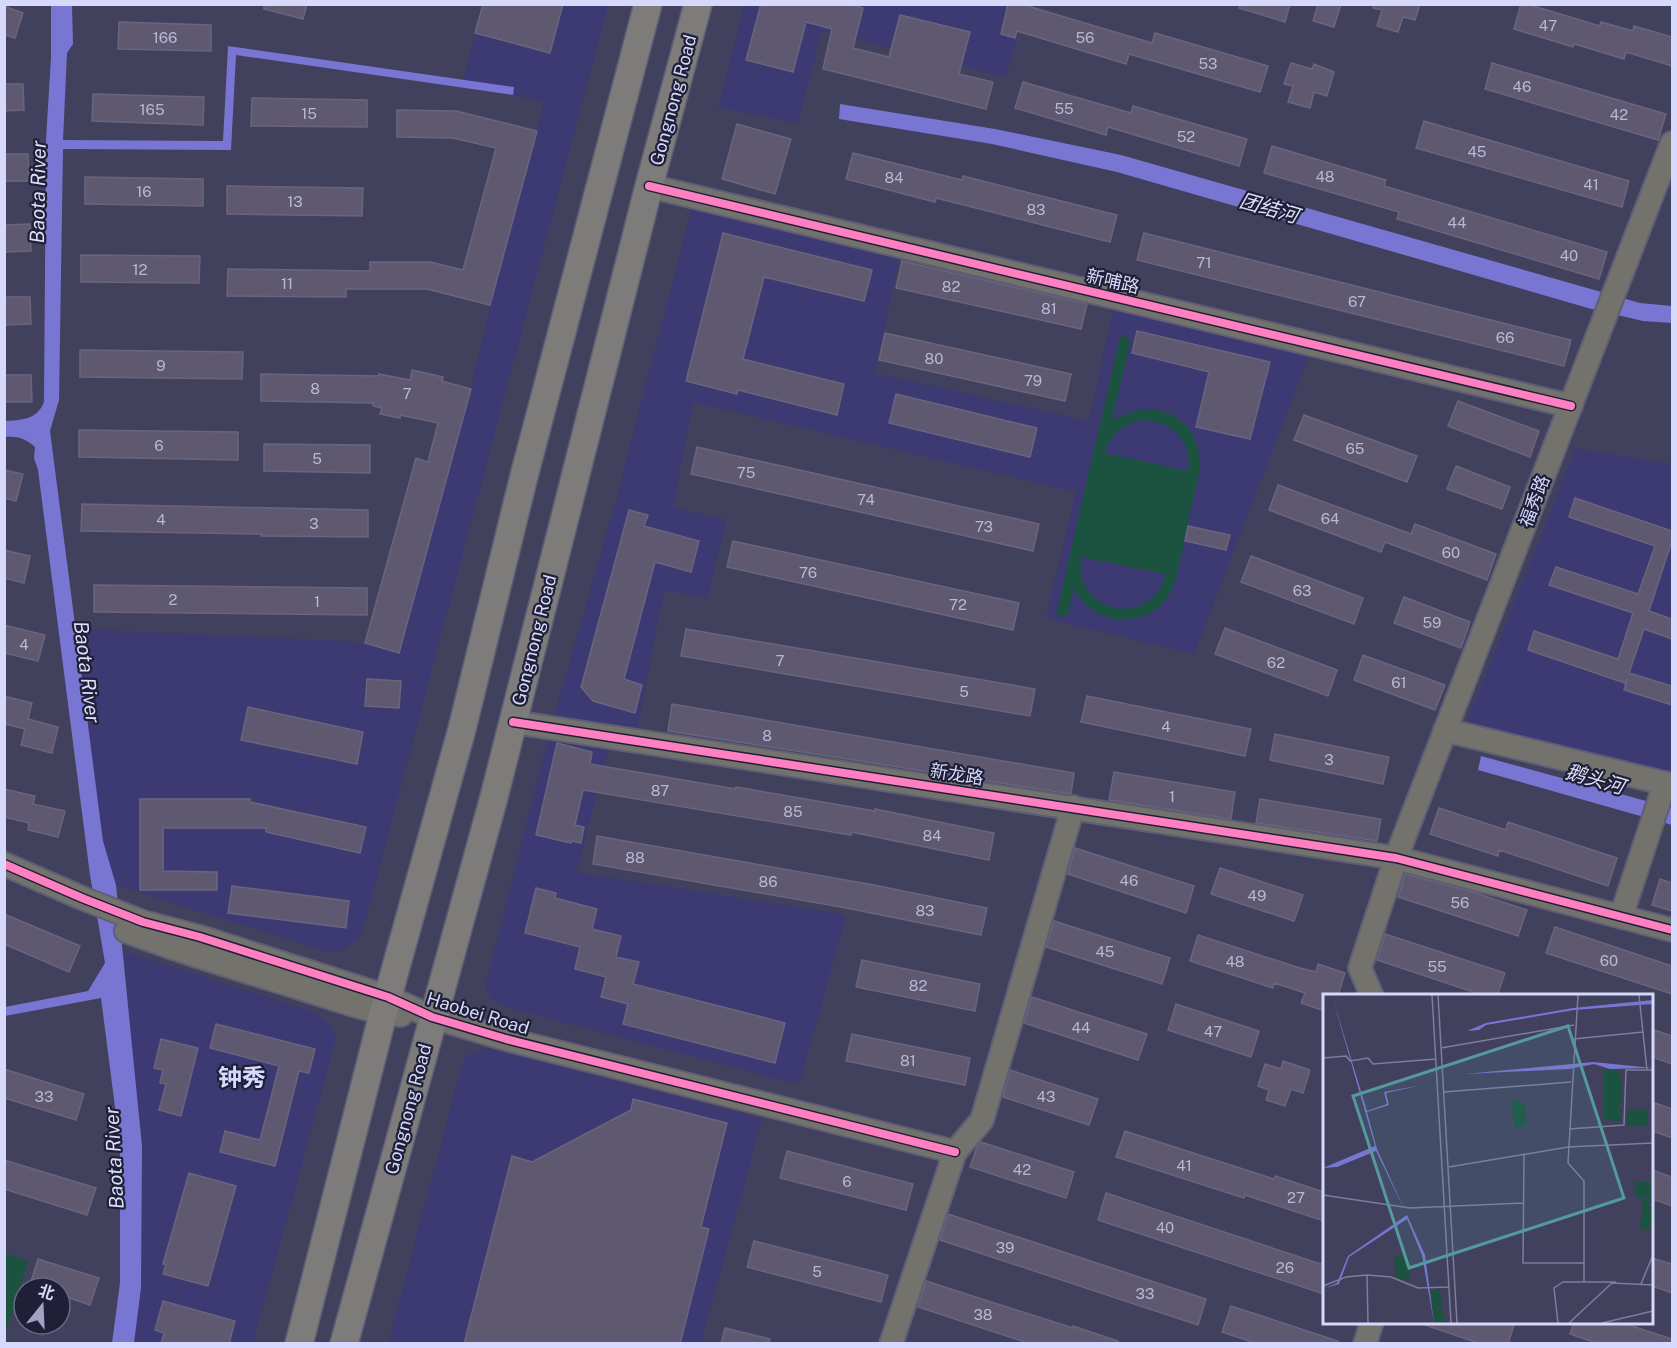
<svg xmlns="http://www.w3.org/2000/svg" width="1677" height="1348" font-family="'Public Sans','Noto Sans SC',sans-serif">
<rect width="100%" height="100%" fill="#41405d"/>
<path fill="#3c3973" d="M483,5H608L361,937L343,950L331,953L116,885L103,841L76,629L344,641L365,643L416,458L428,461L449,383L471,388L490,306L481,303L523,127L537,131L544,102L513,95L514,87L463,80Z
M744,5H1026L1006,77L822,31L798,123L718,107Z
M691,210L900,254L875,373L1089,421L1114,306L1310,353L1194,654L1046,618L1076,492L693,402L673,507L726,520L707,598L664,590L633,751L609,747L576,872L846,915L801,1078L796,1082H790L505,1007L494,1001L486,991V984L550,731L618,493Z
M1576,448L1672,465V773L1467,722Z
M123,951L313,1012L332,1026L336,1038L253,1343H134L141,1288L142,1146Z
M486,1049L497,1050L762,1119L701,1343L388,1344L462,1065L465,1057L473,1052Z"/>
<path fill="#1b5340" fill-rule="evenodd" d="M1120,336L1131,339L1112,421C1157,393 1205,419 1199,473L1176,579C1172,588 1169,597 1162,604C1135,631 1091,621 1074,589L1067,617L1056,615ZM1145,420C1174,423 1192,441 1188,471L1105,453C1111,433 1124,423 1145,420ZM1081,557L1165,574C1157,626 1073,619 1081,557Z
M5,1253L28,1261L5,1335L4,1290L6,1285L5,1284Z"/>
<path fill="#7876d2" d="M51,5H72L73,44L67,53L63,140L223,141L228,46L514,87L513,95L236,55L231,150L63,149L59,400L50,431L103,841L116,885L142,1146L141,1288L134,1343H112L120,1283V1146L101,998L5,1016V1007L88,991L105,963L90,875L38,470L34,458L35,447C25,438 17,436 5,437L4,421C21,420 37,420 44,402L46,140L51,57Z
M840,104L995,129L1121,155L1640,303L1672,306V323L1643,321L1588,308L1117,172L992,144L839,119Z
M1481,756L1672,808V825L1478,770Z"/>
<path fill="#5e5971" stroke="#6a657d" stroke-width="1.5" d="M264,4H307L303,19L264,9Z
M483,4H563L550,53L475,33Z
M761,4H851L863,8L853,48L889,57L900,15L970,32L959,74L993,82L986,109L823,69L832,29L806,22L793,72L746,60Z
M1008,4H1021L1152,43L1155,33L1268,66L1260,92L1129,54L1126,64L1017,31L1015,38L1001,34Z
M1240,4H1290L1285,22L1239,8Z
M1318,4H1341L1334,27L1313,21Z
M1374,4H1420L1415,20L1403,17L1398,32L1377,26L1382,10L1373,8Z
M1521,4H1527L1600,26L1601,22L1633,31L1634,26L1672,37V66L1626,52L1624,59L1574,44L1573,47L1514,29Z
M4,6L23,13L15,38L4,35Z
M119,22L211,25V51L118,49Z
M1291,63L1312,69L1314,64L1334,72L1327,96L1314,92L1310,108L1288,102L1293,86L1284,84Z
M1492,63L1666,114L1658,140L1485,89Z
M1023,82L1131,113L1133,106L1247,139L1239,166L1108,127L1106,135L1015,108Z
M4,84H23L24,110L4,111Z
M93,94L204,97L203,125L92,121Z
M252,98L367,100V127L251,126Z
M397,110L456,111L537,131L490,305L427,289H346V297L227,296L228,269L370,271V262H430L463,270L496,148L453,138L397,137Z
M1424,121L1629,181L1622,207L1416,148Z
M737,124L791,139L775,194L722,179Z
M1272,146L1386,180L1384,186L1607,252L1599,279L1397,219L1399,212L1264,173Z
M853,153L962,180L963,176L1117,215L1110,242L936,198L935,202L846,179Z
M4,154H28L29,181H4Z
M85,177L203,179V206L85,204Z
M227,186L363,188L362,216L227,214Z
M30,224L31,251L4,252V225Z
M723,233L872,270L864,301L764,277L743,359L844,384L837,415L738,390L737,394L686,381Z
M1144,233L1571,340L1564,366L1137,260Z
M81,255L200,256L199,283L81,282Z
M902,261L1087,304L1081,329L896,288Z
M4,297H30L31,324L4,325Z
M1137,331L1270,362L1250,439L1196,427L1209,372L1132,353Z
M885,333L1071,374L1065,401L879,360Z
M80,350L243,352L242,379L80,377Z
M412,370L443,377L442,381L471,389L399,653L365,643L416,458L428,462L438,423L400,415V418L380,414L382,408L373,406V403L261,401V374L379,376V374L410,380Z
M4,375H31L32,402H4Z
M896,394L1037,428L1030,457L889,423Z
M1458,401L1539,431L1530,457L1448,426Z
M1304,415L1417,456L1407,482L1294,440Z
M79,430L238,432V460L79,457Z
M264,444L370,445V473L264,471Z
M697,447L1039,524L1033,551L691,474Z
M1456,466L1510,487L1502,509L1447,489Z
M4,470L23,474L16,501L4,498Z
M1278,485L1411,534L1415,524L1496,554L1487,580L1385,542L1381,552L1269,510Z
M1575,498L1672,531V541L1649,611L1672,619V639L1644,629L1629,673L1672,686V705L1624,690L1627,679L1625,683L1528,650L1534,631L1618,659L1633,613L1549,585L1556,567L1638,594L1655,546L1569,517Z
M82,504L368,510V537L261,536V534L81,531Z
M629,510L648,515L644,526L699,541L691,572L655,562L624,679L642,685L635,713L593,701L581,687Z
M1188,526L1230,535L1226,550L1185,541Z
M733,541L1019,603L1013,630L727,567Z
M4,550L30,556L24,583L4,578Z
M1251,556L1363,598L1354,624L1241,582Z
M94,585L367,588V615L94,612Z
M1404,597L1470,622L1461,648L1394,623Z
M4,625L45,635L38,661L4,653Z
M1225,628L1337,670L1328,696L1215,654Z
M686,629L1035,689L1030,716L681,656Z
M1363,655L1445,685L1435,710L1354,680Z
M367,679L401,681L399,708L365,706Z
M4,696L32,703L28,719L58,727L52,753L21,745L25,729L4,724Z
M1087,696L1251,729L1245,756L1081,722Z
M672,704L1074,773L1071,794L668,731Z
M248,707L363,732L357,764L241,740Z
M1275,734L1389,757L1383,784L1270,760Z
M557,743L592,752L590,764L736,789V787L875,811V809L994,833L989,860L851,832V835L583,790L575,825L584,827L581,843L571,841V843L536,835Z
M1114,772L1235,792L1231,819L1109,800Z
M4,789L35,796L33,804L65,811L58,837L28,830L29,823L4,817Z
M140,799H250V802L366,827L360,853L266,832V828H163V871L217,872V890H140Z
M1260,799L1381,819L1377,841L1256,823Z
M1439,808L1506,830L1508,822L1617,858L1608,886L1499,850L1498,856L1430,834Z
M597,836L874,885L987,908L981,935L841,907L593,864Z
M1075,848L1194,886L1186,913L1068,874Z
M1220,868L1303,895L1294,921L1211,894Z
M1405,874L1470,891L1527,910L1518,936L1398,897Z
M1660,879L1672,883V911L1652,905Z
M232,886L349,901L346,928L228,913Z
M536,888L556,893L555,898L597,909L592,929L621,936L616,957L639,962L633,984L785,1023L775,1063L623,1024L628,1004L601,997L606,977L575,969L580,947L525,933Z
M4,914L80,946L69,972L4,944Z
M1054,921L1170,958L1162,984L1046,947Z
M1555,927L1672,966V994L1546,953Z
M1385,934L1505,973L1497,996H1485L1377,960Z
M1198,935L1300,968L1316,972L1318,964L1345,973L1338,996H1324V1011L1301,1003L1305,993L1274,983L1273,988L1190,961Z
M862,960L980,984L975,1011L856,987Z
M1032,997L1147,1034L1138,1060L1024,1023Z
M1176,1004L1259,1031L1251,1057L1168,1030Z
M216,1024L315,1049L309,1073L299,1071L275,1166L220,1152L225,1131L260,1140L279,1066L210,1048Z
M1652,1029L1672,1036V1064L1652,1057Z
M852,1034L970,1058L965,1085L846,1061Z
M161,1039L198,1048L181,1116L159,1110L166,1084L160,1083L163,1070L154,1068Z
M1283,1061L1310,1070L1303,1093L1291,1089L1285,1106L1266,1100L1269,1090L1258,1086L1265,1064L1281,1069Z
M4,1069L84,1094L76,1120L4,1098Z
M1010,1070L1098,1099L1089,1125L1003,1097Z
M633,1099L727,1123L701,1227L709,1229L680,1344H464L512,1156L532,1162L631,1110Z
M1655,1103L1672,1109V1138L1652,1131V1113Z
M1125,1131L1274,1179L1275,1176L1324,1192V1221L1245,1195L1244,1198L1116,1157Z
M981,1142L1074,1172L1066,1198L970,1167L977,1147Z
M787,1151L913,1184L906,1210L780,1178Z
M4,1160L96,1188L87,1215L4,1189Z
M1652,1170L1672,1177V1206L1652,1199Z
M189,1173L236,1186L208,1286L163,1274L166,1265L163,1264Z
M1106,1193L1324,1265V1294L1098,1220Z
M948,1214L1206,1299L1198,1325L940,1240Z
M754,1241L888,1275L881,1302L747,1267Z
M1652,1258L1672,1264V1293L1652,1286Z
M38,1259L99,1278L90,1305L60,1295V1288H29Z
M926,1281L1073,1328V1326L1118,1341L1117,1344H1031L918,1307Z
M163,1301L235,1321L229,1344H161L164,1333L155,1330Z
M1231,1306L1338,1341V1344H1258L1222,1332Z
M1425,1323H1505L1514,1325L1508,1344H1481L1425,1325Z
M1574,1323H1623L1672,1339V1344H1599L1570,1334Z
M725,1328L770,1339L769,1344H721Z"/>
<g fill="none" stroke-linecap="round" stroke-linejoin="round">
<g stroke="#5e5e77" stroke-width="26">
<path id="minor" d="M649,186L1571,406
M513,722L1396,858L1672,930
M1445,730L1672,785
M4,864L82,898L143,922L200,937L388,997L432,1017L506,1039L955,1152
M1621,917L1665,783
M126,931C183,953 242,970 300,988C333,998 367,1012 401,1015
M1372,996L1360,968L1396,858L1672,143
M891,1344L955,1152L982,1120L1073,807
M1365,1344L1372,1322"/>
</g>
<g stroke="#5e5e77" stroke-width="30">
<path id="major" d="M299,1344L383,1014L462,729L523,480L648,4
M344,1344L494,797L649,186L698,4"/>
</g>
<use href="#minor" stroke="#73726d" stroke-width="22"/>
<use href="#major" stroke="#7d7c7a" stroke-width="27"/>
<g stroke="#1f1f38" stroke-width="11">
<path id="cycleway" d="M649,186L1571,406
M513,722L1396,858L1672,930
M4,864L82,898L143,922L200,937L388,997L432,1017L506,1039L955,1152"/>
</g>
<use href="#cycleway" stroke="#ff80c0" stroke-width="8"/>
</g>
<g text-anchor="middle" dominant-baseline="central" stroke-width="4.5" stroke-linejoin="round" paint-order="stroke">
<g font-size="15" fill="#b8b9d8">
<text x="1548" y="25">47</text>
<text x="165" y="37">166</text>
<text x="1085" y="37">56</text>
<text x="1208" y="63">53</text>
<text x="1522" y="86">46</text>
<text x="1064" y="108">55</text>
<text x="152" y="109">165</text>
<text x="309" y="113">15</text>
<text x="1619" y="114">42</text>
<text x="1186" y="136">52</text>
<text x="1477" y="151">45</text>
<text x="1325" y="176">48</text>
<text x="894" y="177">84</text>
<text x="1591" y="184">41</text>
<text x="144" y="191">16</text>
<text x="295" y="201">13</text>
<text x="1036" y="209">83</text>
<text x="1457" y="222">44</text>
<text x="1569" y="255">40</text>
<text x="1204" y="262">71</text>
<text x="140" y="269">12</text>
<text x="287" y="283">11</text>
<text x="951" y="286">82</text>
<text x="1357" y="301">67</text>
<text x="1049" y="308">81</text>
<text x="1505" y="337">66</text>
<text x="934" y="358">80</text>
<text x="161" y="365">9</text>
<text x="1033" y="380">79</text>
<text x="315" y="388">8</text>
<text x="407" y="393">7</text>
<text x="159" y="445">6</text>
<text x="1355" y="448">65</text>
<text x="317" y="458">5</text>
<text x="746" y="472">75</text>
<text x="866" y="499">74</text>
<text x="1330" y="518">64</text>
<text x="161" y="519">4</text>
<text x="314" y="523">3</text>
<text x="984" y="526">73</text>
<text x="1451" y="552">60</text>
<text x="808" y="572">76</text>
<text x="1302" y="590">63</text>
<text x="173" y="599">2</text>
<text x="317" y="601">1</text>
<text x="958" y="604">72</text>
<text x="1432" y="622">59</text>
<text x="24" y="644">4</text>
<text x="780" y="660">7</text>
<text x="1276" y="662">62</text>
<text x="1399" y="682">61</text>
<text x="964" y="691">5</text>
<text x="1166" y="726">4</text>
<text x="767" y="735">8</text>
<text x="1329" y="759">3</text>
<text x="660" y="790">87</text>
<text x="1172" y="796">1</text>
<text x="793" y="811">85</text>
<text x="932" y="835">84</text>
<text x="635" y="857">88</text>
<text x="1129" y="880">46</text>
<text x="768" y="881">86</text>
<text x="1257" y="895">49</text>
<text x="1460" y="902">56</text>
<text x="925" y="910">83</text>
<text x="1105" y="951">45</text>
<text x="1609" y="960">60</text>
<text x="1235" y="961">48</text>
<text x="1437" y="966">55</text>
<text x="918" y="985">82</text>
<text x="1081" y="1027">44</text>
<text x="1213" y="1031">47</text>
<text x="908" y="1060">81</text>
<text x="44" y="1096">33</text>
<text x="1046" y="1096">43</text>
<text x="1184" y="1165">41</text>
<text x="1022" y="1169">42</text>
<text x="847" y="1181">6</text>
<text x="1296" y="1197">27</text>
<text x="1165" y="1227">40</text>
<text x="1005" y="1247">39</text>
<text x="1285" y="1267">26</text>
<text x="817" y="1271">5</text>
<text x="1145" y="1293">33</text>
<text x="983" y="1314">38</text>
</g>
<g font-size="18" fill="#d6d9fb" stroke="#1f1f38">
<text transform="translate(673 100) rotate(-75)">Gongnong Road</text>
<text transform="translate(1113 281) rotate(13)">新哺路</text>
<text transform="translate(1534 501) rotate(-69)">福秀路</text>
<text transform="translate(534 640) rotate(-76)">Gongnong Road</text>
<text transform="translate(957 774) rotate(9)">新龙路</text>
<text transform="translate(478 1013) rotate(17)">Haobei Road</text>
<text transform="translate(408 1109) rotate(-75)">Gongnong Road</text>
</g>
<g font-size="20" font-style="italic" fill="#dddff9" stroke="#1f1f38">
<text transform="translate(38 192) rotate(-89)">Baota River</text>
<text transform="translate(1269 208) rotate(16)">团结河</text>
<text transform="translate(87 672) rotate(83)">Baota River</text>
<text transform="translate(1595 779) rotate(16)">鹅头河</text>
<text transform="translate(114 1158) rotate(-93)">Baota River</text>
</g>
<g font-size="24" font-weight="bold" fill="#d6d9fb" stroke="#1f1f38">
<text x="242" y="1077">钟秀</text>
</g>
</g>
<g transform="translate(1323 994)">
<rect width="330" height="330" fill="#41405d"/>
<path d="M281,76H293L299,83L298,110L293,116H299V127L281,126ZM187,98L190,108L197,106L203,112L204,130L192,136ZM304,115H325V132H304ZM313,188H330V205L312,203ZM320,205L330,207L322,212L330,213V229L325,236L318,234L316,243ZM72,262H86V288L72,282ZM117,295L121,329H111L108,296Z" fill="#1b5340"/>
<path d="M9,2L44,117L64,110L61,98L99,91L63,99L66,111L44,118L54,155L102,261L111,329L99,261L84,225L26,263L16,290L3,294L14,289L25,262L84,221L53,157L14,173L0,174L52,152ZM330,6V10L251,16L163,31L156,36L144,37L163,29L250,14ZM270,68L330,74L287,75L271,70L246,75L142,80Z" fill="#7876d2"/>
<path fill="none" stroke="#7d7d9c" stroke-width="1.5" d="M109,1L128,329M115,1L134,329M255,1L245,169L261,187V288M316,1L324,76M250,45L320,38M118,54L251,31M0,64L23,62L27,67L45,64L50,70L113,65M121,98L248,88M246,135L301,131L303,76H330M201,160L200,269H261M126,173L245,153L330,149M0,201L87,214L200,209M44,281L45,329M318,290L330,261M0,292L23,283L44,281L68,283L95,294L126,293M235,329L231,294L240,288H293M246,329L289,289L330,291M279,329L330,317"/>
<path fill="#55999f" fill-opacity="0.15" stroke="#55999f" stroke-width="3" d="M245,32L301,204L86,274L30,102Z"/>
<rect width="330" height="330" fill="none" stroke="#d6d9fb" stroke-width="3"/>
</g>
<rect width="1677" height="1348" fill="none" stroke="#d6d9fb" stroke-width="12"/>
<g transform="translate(42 1306) rotate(18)"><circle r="28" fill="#1f1f38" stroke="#686986" stroke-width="1.5"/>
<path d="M0-4.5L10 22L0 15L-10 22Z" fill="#a2a3c4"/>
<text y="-9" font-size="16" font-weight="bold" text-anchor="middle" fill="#d6d9fb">北</text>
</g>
</svg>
